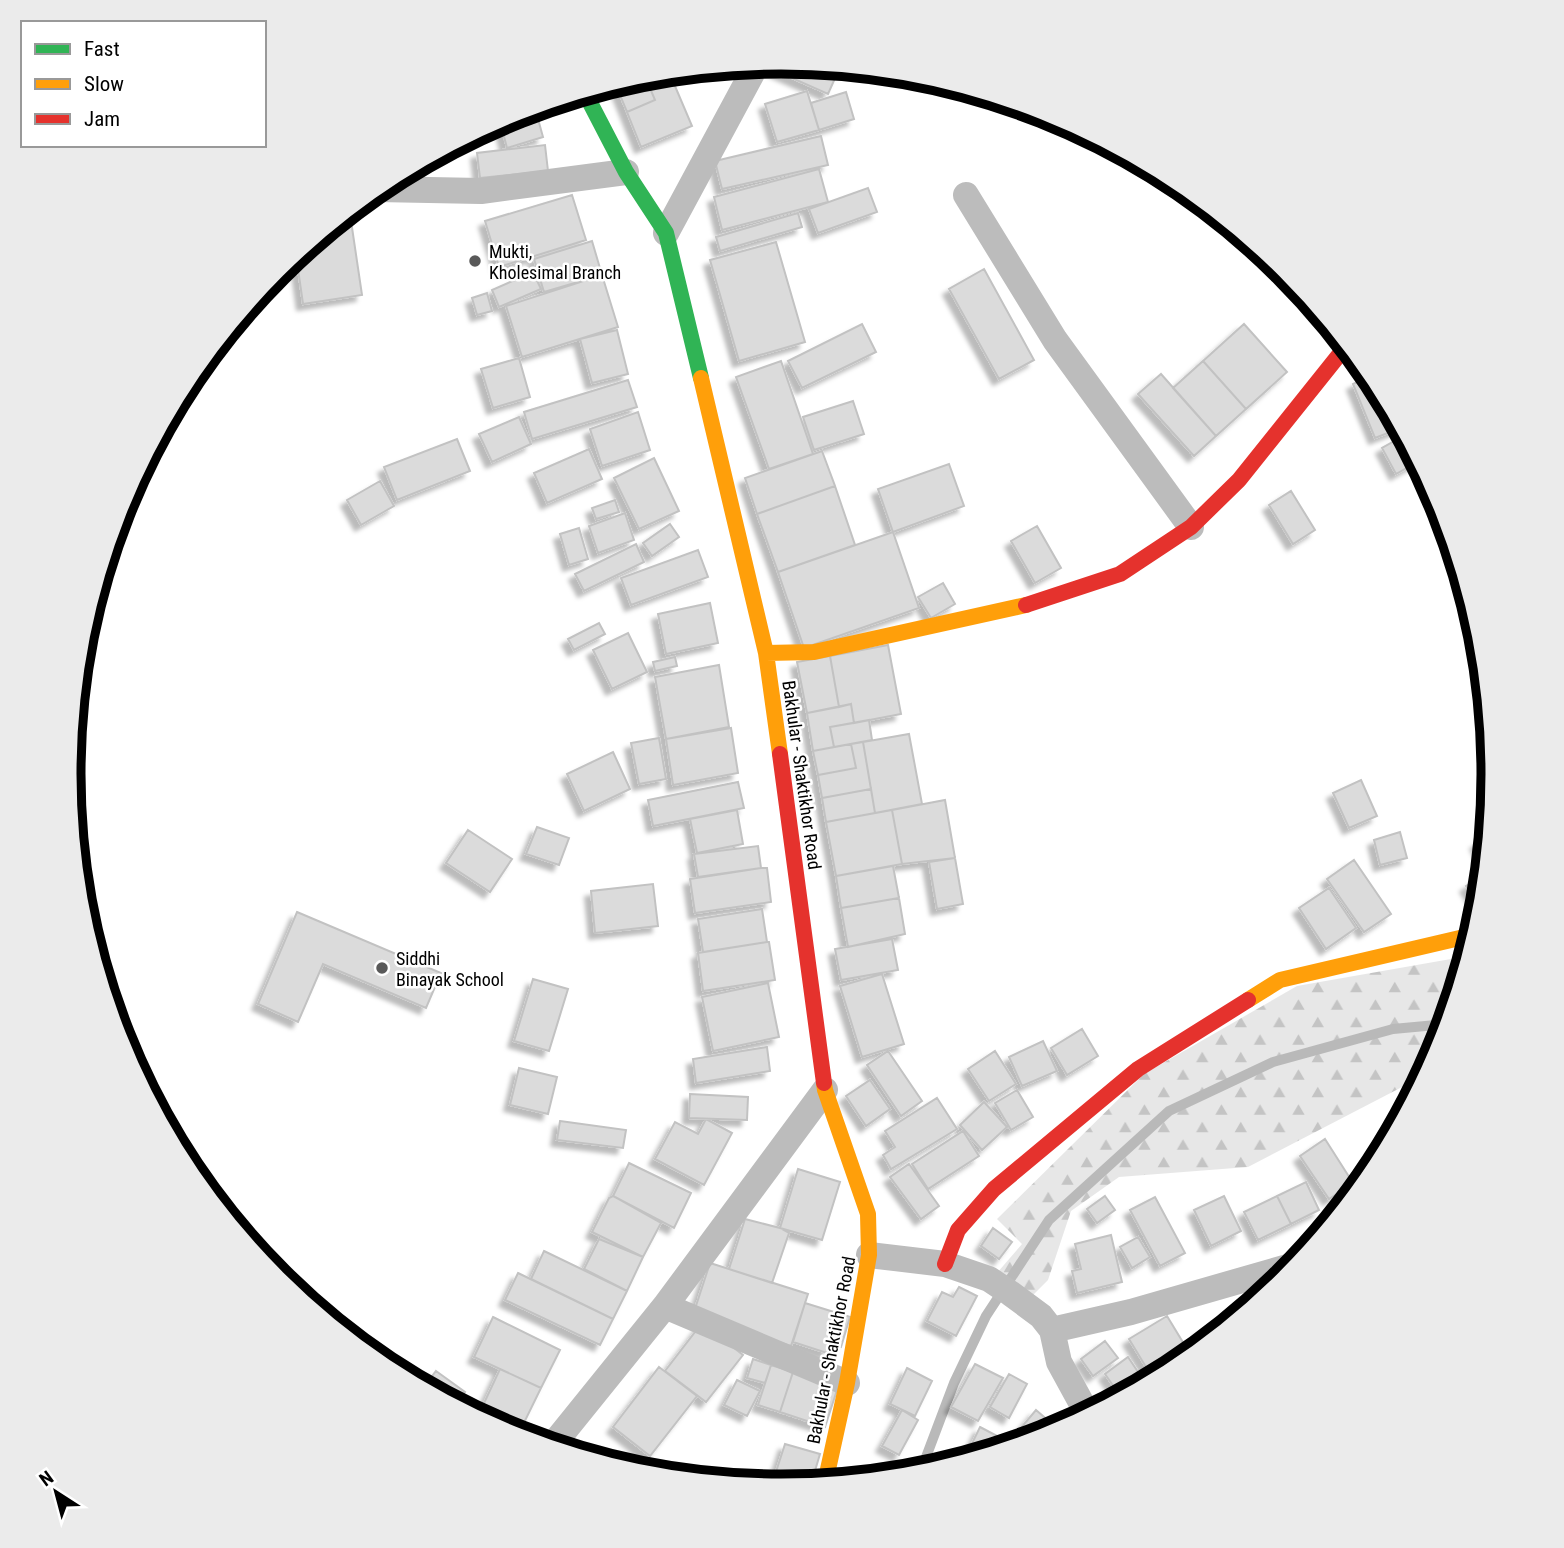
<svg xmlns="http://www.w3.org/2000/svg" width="1564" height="1548" font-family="'Roboto Condensed',sans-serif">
<defs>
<pattern id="forest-firs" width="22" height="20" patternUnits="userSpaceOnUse" patternTransform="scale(1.75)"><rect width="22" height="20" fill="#e7e7e7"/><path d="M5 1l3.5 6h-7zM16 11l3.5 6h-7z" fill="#c4c4c4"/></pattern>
<filter id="shadow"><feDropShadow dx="-6" dy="6" stdDeviation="2" flood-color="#0004"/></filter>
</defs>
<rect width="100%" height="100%" fill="#fff"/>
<path fill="url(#forest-firs)" d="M1468,956L1440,1047L1420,1086H1404L1248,1167L1119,1177L1071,1211L1048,1280L1033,1295L997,1273L1022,1244L997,1219L1144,1074L1297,986Z"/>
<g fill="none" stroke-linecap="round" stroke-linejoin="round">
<path stroke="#b9b9b9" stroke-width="10" d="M920,1473L954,1383L986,1316L1049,1220L1169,1111L1273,1062L1393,1029L1447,1024"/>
</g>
<path fill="#dbdbdb" stroke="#c2c2c2" stroke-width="2" filter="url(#shadow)" d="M780,61H782L840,67L828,94L776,71Z
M669,72L692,126L641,147L627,112L655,100L647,81Z
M654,74L656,78L647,81L655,100L627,112L615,83L643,75Z
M807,91L819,130L777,142L765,104Z
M846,92L854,119L819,130L811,103Z
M535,108L543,137L507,148L500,121L510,115Z
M821,136L828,165L722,189L715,161Z
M545,145L548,171L480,178L477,153Z
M819,169L828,202L722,230L714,197Z
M868,188L877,212L818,233L809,209Z
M572,195L586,240L499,267L485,221Z
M798,213L802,227L720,251L716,237Z
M350,214L362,295L303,304L296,255L345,215Z
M592,241L602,275L544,292L534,259Z
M776,242L805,342L739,361L710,260Z
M295,256L297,270L276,273L278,270Z
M984,269L1034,360L999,379L949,289Z
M533,272L541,289L499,307L492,290Z
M602,275L618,327L522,357L506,306Z
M487,293L492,311L477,315L472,298Z
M862,324L876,352L802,388L788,361Z
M1244,324L1287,372L1246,409L1203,361Z
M617,330L628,374L592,383L580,339Z
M519,358L530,397L493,408L481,369Z
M781,361L813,454L769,469L736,377Z
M1203,361L1246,409L1216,436L1173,388Z
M1161,374L1216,436L1194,456L1138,394Z
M1372,375L1401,428L1375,438L1353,384Z
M628,380L637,407L532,439L524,412Z
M853,401L864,434L814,450L803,417Z
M638,412L650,450L602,466L590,429Z
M519,417L531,444L492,462L479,434Z
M1405,435L1419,461L1396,474L1382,448Z
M457,439L470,471L397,500L384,467Z
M589,449L602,479L547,503L534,473Z
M822,451L835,486L757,514L745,478Z
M654,458L679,511L639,529L614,478Z
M949,464L964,506L893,532L878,489Z
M380,481L394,506L361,525L347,500Z
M835,486L855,545L778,572L757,514Z
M1291,491L1315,530L1293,544L1269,505Z
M615,500L619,512L596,519L592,508Z
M625,513L634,540L598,553L589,526Z
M670,524L679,537L652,556L643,543Z
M1037,526L1061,568L1035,583L1011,541Z
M579,528L588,559L569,565L560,534Z
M893,532L919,608L804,648L778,572Z
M636,544L644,562L584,591L575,574Z
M698,550L708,577L631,605L621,578Z
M943,583L955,604L931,618L918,597Z
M710,603L718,643L666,654L658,614Z
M599,623L605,634L574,650L568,639Z
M628,633L647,672L612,689L593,650Z
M888,645L901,714L854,723L851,704L839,707L830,656Z
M830,656L839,707L807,713L797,662Z
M675,657L677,666L655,671L653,662Z
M719,665L729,727L666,739L655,677Z
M851,704L854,723L830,727L834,747L813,751L807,713Z
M869,720L872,740L834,747L830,727Z
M731,728L738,773L673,785L666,739Z
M909,734L922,804L875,813L863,742Z
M659,738L666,779L639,784L631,743Z
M863,742L871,789L822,798L818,775L856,768L851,744Z
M851,744L856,768L818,775L813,751Z
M613,752L630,789L584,811L567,774Z
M1361,780L1377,816L1349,828L1333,793Z
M738,782L744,808L653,826L648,800Z
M871,789L875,813L826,822L822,798Z
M945,800L955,858L902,864L892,810Z
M737,810L743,844L697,853L690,819Z
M892,810L902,864L836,876L826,822Z
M537,827L569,838L559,865L526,854Z
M468,830L512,859L490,892L446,863Z
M1400,832L1407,858L1380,865L1374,840Z
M1489,837L1486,863L1476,843Z
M758,846L761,868L698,877L694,854Z
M955,858L963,904L937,909L929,862Z
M1354,860L1391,914L1364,932L1327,879Z
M893,866L899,898L841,908L836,876Z
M761,868H767L771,902L695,913L690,879Z
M1482,876L1484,879L1482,907L1480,908L1466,886Z
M653,884L658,926L595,933L591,891Z
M1329,888L1356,928L1326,949L1299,908Z
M899,898L905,934L848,947L841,908Z
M762,909L767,942L703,952L698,919Z
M297,912L441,973L426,1008L323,964L298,1022L258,1004Z
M892,939L898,970L841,980L835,949Z
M767,942H769L775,980L703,991L698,953Z
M882,974L904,1044L862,1057L840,986Z
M533,979L568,989L549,1051L514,1041Z
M768,983L779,1037L713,1051L702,997Z
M1082,1029L1098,1056L1067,1075L1051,1048Z
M1043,1041L1057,1071L1022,1086L1009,1057Z
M767,1047L770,1071L696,1083L693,1059Z
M888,1051L922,1101L901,1116L867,1065Z
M995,1051L1016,1084L989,1101L968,1069Z
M519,1068L557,1077L548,1114L510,1105Z
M870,1080L890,1109L866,1126L846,1096Z
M1017,1090L1033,1117L1011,1130L995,1103Z
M690,1094L748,1097L747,1120L689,1118Z
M937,1098L957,1129L891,1169L883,1155L895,1147L885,1131Z
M984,1102L1007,1127L982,1150L960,1125Z
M706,1119L732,1133L704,1185L655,1159L675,1122L698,1134Z
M560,1121L626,1130L623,1148L557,1140Z
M963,1131L979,1156L928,1189L912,1164Z
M1325,1139L1353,1183L1329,1199L1300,1156Z
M629,1163L691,1193L674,1228L613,1196Z
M909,1164L939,1206L921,1219L890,1177Z
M798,1169L840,1182L822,1240L780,1228Z
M1306,1182L1319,1210L1291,1224L1277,1196Z
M613,1196L661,1223L643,1257L592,1232L609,1198Z
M1105,1196L1115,1210L1097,1223L1087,1209Z
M1224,1196L1241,1231L1211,1246L1194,1210Z
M1277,1196L1291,1224L1258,1240L1244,1212Z
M1155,1197L1185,1253L1160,1266L1130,1210Z
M745,1219L780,1228L789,1233L772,1283L729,1269Z
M993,1228L1012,1242L999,1259L981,1246Z
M1111,1235L1122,1282L1077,1293L1072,1271L1081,1269L1075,1244Z
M1138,1237L1150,1257L1132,1268L1120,1247Z
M599,1239L643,1257L627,1291L584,1269Z
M544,1251L627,1291L613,1319L531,1279Z
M710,1263L808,1294L791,1346L693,1315Z
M518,1273L613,1319L600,1345L505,1300Z
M959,1287L977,1296L956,1336L927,1321L942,1292L953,1297Z
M805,1303L850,1317L841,1347L830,1343L827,1353L793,1342Z
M1243,1311L1244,1312L1206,1344L1200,1331Z
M1167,1316L1187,1349L1149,1372L1129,1339Z
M493,1317L560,1350L541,1388L474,1357Z
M702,1323L743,1355L706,1402L665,1371Z
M1105,1341L1118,1358L1093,1376L1081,1359Z
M1128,1357L1146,1384L1121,1397L1105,1374Z
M753,1359L771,1365L765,1383L747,1378Z
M975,1364L1003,1378L978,1421L951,1407Z
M771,1365L793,1372L780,1412L758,1405Z
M659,1367L697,1396L650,1456L613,1427Z
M907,1368L932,1381L915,1416L890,1404Z
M500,1369L541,1388L518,1435L509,1432L478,1416Z
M436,1371L465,1392L456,1404L424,1387Z
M793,1372L838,1387L825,1427L780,1412Z
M1009,1374L1027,1384L1009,1418L990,1407Z
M737,1380L760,1391L747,1416L724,1405Z
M902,1410L918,1420L899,1455L882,1446Z
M1036,1410L1058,1429L1056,1432L1004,1448Z
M980,1427L999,1437L992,1452L964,1460Z
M785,1444L820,1454L811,1484L797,1485L774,1478Z
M592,1449L613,1464L587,1456Z"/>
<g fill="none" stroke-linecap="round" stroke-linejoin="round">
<path stroke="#bcbcbc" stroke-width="26" d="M377,189L481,191L626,172
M966,195L1055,340L1191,527
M666,233L757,64
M869,1255L945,1264L989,1279L1010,1293L1041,1316L1052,1330L1059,1362L1088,1415
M665,1306L847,1383
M1052,1330L1131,1312L1298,1264
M552,1446L665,1306L825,1090"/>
<path stroke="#30b455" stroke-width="16" d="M585,93L626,172L666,233L701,378"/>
<path stroke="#ff9f0a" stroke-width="16" d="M701,378L766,653L780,754
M766,653L814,652L1026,605
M1248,1000L1280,980L1464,937L1475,933
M824,1083L825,1090L868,1214L869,1255L847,1383L825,1483"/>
<path stroke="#e5322d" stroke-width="16" d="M1026,605L1120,574L1191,527L1239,480L1347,345
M780,754L824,1083
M945,1264L958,1230L994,1189L1138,1069L1248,1000"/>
</g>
<g fill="#595959" stroke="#fff" stroke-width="2.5">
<circle cx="475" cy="261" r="7"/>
<circle cx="382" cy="968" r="7"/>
</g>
<g text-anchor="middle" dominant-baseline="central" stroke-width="5" stroke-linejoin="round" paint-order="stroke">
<g font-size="18" fill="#000" stroke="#fff" text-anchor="start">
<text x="489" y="251">Mukti,<tspan x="489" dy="21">Kholesimal Branch</tspan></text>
<text x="396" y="958">Siddhi<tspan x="396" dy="21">Binayak School</tspan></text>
</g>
<g font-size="18" fill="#000" stroke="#fff">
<text transform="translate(802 775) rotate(82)">Bakhular - Shaktikhor Road</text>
<text transform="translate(831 1350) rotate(-79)">Bakhular - Shaktikhor Road</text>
</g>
</g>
<path d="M0 0H1564V1548H0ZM81 774a700 700 0 1 1 1400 0a700 700 0 1 1-1400 0Z" fill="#ebebeb" fill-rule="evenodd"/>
<path fill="none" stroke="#000" stroke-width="9" d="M81 774a700 700 0 1 1 1400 0a700 700 0 1 1-1400 0Z"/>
<rect x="21" y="21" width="245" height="126" fill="#ffffff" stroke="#999999" stroke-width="2"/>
<rect x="35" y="44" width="35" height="10" fill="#30b455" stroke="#999999" stroke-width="2"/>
<text x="84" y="56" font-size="21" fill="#000000">Fast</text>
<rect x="35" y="79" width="35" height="10" fill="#ff9f0a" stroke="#999999" stroke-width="2"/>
<text x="84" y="91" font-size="21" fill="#000000">Slow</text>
<rect x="35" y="114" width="35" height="10" fill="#e5322d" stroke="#999999" stroke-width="2"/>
<text x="84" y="126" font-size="21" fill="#000000">Jam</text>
<g transform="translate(56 1492) rotate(324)" stroke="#ffffff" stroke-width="5" paint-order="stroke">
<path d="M0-5L12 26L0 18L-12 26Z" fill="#000000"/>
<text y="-10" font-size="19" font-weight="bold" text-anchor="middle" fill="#000000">N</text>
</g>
</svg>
